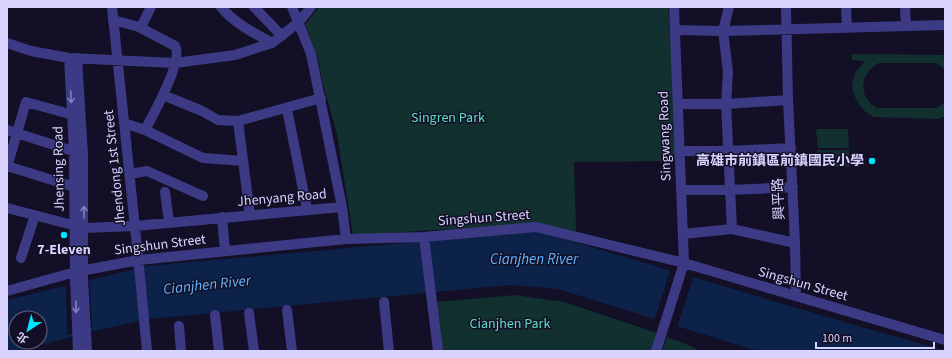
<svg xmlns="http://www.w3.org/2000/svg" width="952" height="358" font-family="'Source Sans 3','Noto Sans TC',sans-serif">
<rect width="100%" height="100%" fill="#130f26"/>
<path fill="#12302f" d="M319,7H668L679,161L574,162L576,232L533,224L353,235L337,134L322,80L318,58L305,25Z
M852,54L945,55V70L937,63H879L874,66L869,71L864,79L863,87L865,96L871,104L877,108H935L942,105L945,102V116L938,119L873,117L865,111L860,106L855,97L852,87L853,79L856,71L865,61L852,60Z
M816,129H848L849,148H818Z
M817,150H849L850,167H818Z
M515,295L564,302L657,333L651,351H442L437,302Z
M667,337L696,348L694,351H662Z"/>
<path fill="#0c2248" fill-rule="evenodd" d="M537,231L861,327L945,350V351H757L558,289L511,285L148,319L94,331L18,351H7V300L147,266ZM16,318H40V342H16Z"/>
<path fill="#130f26" d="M671,268L694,275L677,328L654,321Z
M89,278L92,328L67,335L66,283Z"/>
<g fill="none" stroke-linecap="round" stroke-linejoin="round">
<path stroke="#3d3a85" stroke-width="10" d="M112,7L139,266L147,351
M221,7C234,23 254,33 272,43
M254,7L282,36
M729,7L723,31L728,72L726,104L732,229
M786,7L788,100L795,243L796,296
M846,7L847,27
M905,7L906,26
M113,20L139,27L143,23L151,7
M139,27L175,46C184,60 153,115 145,130
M675,30L723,31L945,25
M7,43L31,51L69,58L175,63L235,55L272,43L299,22L311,7
M69,58L74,151L75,278L78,351
M77,58L83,154V279L87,351
M163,95L202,111L218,120L238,121L321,98
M678,104H726L788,100
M287,109L307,209
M238,121L250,215
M124,123L145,130L203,158L243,161
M7,130L79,153
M679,151H728L791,148
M7,166L81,189
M7,167L26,102L77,116
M130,174L147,171L203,196
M681,190H730L793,187
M165,192L169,222
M342,207L346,239
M7,208L84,228L135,226L342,207L311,54L292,7
M222,217L225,251
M683,234L732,229L795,243
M424,237L438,351
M21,258L35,215
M7,291L75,272L139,260L346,239L424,237L536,227L684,263L945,340
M384,302L389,351
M287,310L292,351
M249,313L254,351
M215,315L219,351
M179,326L181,351
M656,351L684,263L674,7"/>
</g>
<defs><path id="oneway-shaft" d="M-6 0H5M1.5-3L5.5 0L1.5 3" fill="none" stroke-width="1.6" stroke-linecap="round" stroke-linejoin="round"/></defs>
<g stroke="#837fbc">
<use href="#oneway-shaft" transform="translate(71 97) rotate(87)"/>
<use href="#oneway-shaft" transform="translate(84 212) rotate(-89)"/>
<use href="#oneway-shaft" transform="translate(76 307) rotate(88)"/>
</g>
<g fill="#00e5ff" stroke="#130f26" stroke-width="1.5">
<circle cx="872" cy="161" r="4"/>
<circle cx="64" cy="235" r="4"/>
</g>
<g text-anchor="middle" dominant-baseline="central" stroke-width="3" stroke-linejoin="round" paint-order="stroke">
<g font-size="14" fill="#5fe0c0" stroke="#130f26">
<text x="448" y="118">Singren Park</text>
<text x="510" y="324">Cianjhen Park</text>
</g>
<g font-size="14" fill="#d9d4ff" stroke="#130f26">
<text transform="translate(665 136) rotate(-92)">Singwang Road</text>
<text transform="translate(115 168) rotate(-96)">Jhendong 1st Street</text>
<text transform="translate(59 169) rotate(-91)">Jhensing Road</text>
<text transform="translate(282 198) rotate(-5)">Jhenyang Road</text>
<text transform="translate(779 199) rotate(-93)">興平路</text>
<text transform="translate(484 218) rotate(-4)">Singshun Street</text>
<text transform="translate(160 245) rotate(-7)">Singshun Street</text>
<text transform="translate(803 284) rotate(16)">Singshun Street</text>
</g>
<g font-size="14" font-weight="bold" fill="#d9d4ff" stroke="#130f26" text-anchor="end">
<text x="864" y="161">高雄市前鎮區前鎮國民小學</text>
<text x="64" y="250" text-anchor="middle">7-Eleven</text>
</g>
<g font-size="15" font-style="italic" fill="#62b6ff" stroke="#130f26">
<text x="534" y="259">Cianjhen River</text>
<text transform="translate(207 285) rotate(-6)">Cianjhen River</text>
</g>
</g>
<rect width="952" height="358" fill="none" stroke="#d9d4ff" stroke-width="16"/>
<g transform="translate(28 330) rotate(216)"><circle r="19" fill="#130f26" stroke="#625e7d"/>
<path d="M0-3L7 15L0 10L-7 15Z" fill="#00e5ff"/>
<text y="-6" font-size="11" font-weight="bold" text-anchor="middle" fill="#d9d4ff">北</text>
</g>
<path d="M816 342v6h118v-6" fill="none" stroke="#d9d4ff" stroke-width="2"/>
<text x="822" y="342" font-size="12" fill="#d9d4ff" stroke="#130f26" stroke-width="3" paint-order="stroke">100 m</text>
</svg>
